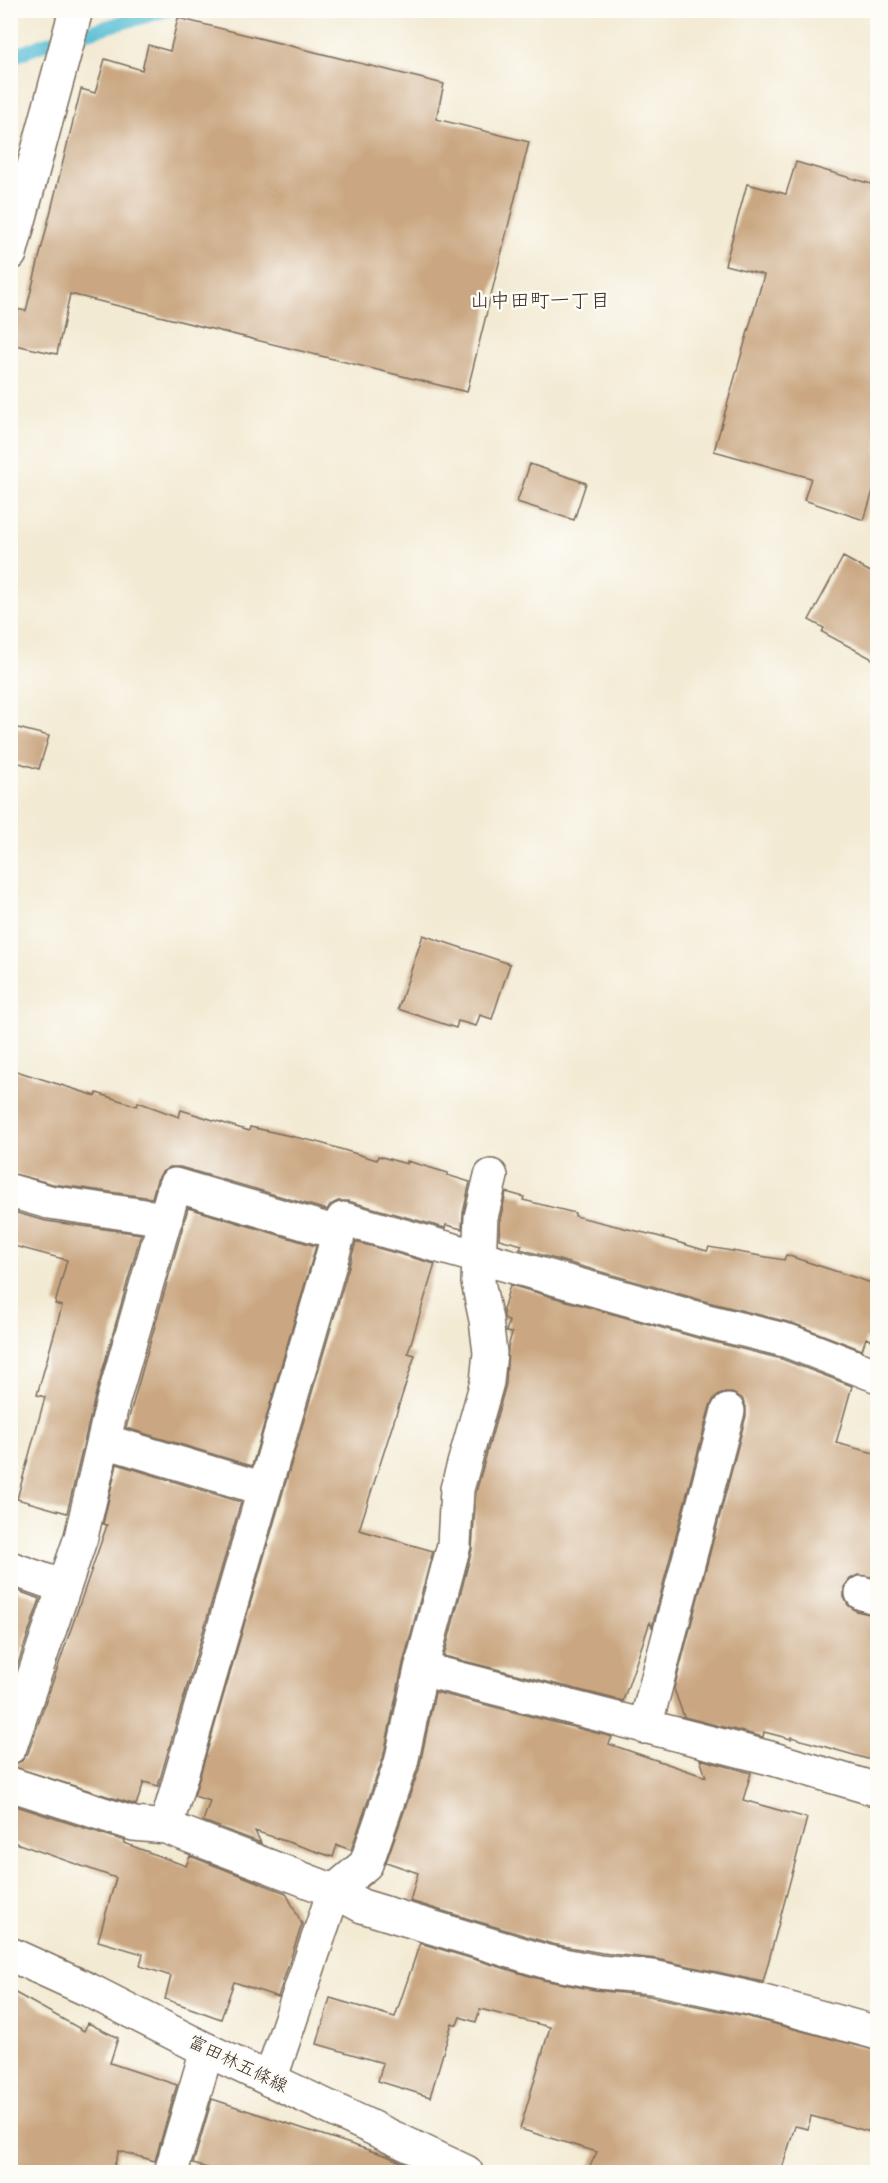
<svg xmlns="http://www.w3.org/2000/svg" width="888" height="2183" font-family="'Comic Neue','Klee One',sans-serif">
<rect width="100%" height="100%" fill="#fdfcf7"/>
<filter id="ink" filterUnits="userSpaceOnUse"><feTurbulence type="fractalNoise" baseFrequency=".0167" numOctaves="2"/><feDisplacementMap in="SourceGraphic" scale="12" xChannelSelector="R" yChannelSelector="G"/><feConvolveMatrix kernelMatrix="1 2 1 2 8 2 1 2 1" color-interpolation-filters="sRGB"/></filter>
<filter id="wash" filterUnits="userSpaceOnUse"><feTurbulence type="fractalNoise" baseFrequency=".008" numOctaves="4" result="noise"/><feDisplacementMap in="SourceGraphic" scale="24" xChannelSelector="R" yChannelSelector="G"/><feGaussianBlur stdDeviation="1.35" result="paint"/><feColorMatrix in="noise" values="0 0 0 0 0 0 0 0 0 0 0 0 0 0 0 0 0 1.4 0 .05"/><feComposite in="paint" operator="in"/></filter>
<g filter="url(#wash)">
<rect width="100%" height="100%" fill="#f3ead3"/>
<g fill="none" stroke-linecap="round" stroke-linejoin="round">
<path stroke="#56bdd4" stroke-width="14" d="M10,58L44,44L168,10"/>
</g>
<g id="blocks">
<path fill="#caa782" d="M178,18L444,84L436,119L529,142L467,392L70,294L57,354L10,344V308L26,311L81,89L95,93L105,59L142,70L148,45L170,51Z
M796,162L878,186V475L864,520L804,500L811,478L714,451L764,275L725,265L747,184L786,194Z
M530,464L586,483L574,520L517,502Z
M843,557L878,576V662L822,632L824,628L809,620Z
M10,726L49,736L39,769L10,760Z
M423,935L510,964L492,1019L480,1015L476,1026L458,1021L456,1028L398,1009Z
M10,1069L96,1096L97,1093L137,1106L138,1102L179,1117L181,1110L249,1131L250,1127L317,1142L377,1160L378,1156L407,1164V1161L448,1173L447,1175L470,1182L463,1213L462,1229L446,1225L445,1228L348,1201H338L330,1205L327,1210L180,1167H170L162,1172L157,1180L152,1198L53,1184L10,1173Z
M506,1192L524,1197L523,1200L575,1213V1216L657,1236L707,1251L709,1247L784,1260L786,1255L878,1285V1343L866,1338L862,1350L792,1323L708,1302L520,1249L522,1245L499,1239L500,1220Z
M188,1208L316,1246L252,1466L126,1428Z
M10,1211L46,1221L141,1234L95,1397L67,1513L17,1499L45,1397L37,1395L62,1306L55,1304L67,1260L10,1245Z
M356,1242L435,1264L408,1353L415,1355L359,1530L433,1551L403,1664L383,1758L351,1850L337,1845L333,1857L255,1831L261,1843L203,1821L210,1801L194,1796Z
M510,1285L698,1338L782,1359L852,1386L836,1443L878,1454V1578L858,1575L850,1579L844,1587V1597L848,1605L856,1611L878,1616V1762L791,1737V1739L764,1732L763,1737L684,1717L674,1689L746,1416V1407L742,1398L732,1393H723L715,1397L710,1406L652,1627L650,1622L623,1701L444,1656L472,1550L476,1492L506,1384L508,1347L512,1333L506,1332L509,1321L505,1320L503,1310Z
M117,1464L241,1502L158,1786L144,1782L136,1805L10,1766L22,1761L28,1753L107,1525L103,1524Z
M10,1588L40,1599L10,1687Z
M435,1692L612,1737L609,1744L706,1777L700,1759L751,1773L743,1800L807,1818L763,1982L656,1959L602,1953L552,1944L410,1901L418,1873L386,1862L419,1769Z
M10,1804L125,1841L124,1843L186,1866L190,1856L286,1893L302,1924L278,1997L234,1982L221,2019L165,1999L171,1976L140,1966L143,1954L98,1941L116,1878L10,1841Z
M420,1943L543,1980L595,1990L649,1996L745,2016L878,2051V2134L811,2116L808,2129L795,2126L781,2172H587L597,2152L520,2129L550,2027L480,2009L476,2022L460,2017L457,2025L452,2023L430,2097L378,2081L383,2063L317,2044L330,1998L395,2017Z
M10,1990L84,2031L88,2023L118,2038L110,2063L177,2085L155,2161L119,2151L112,2172H10Z
M212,2099L387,2156L418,2170V2172H222L193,2164Z"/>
</g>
</g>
<g filter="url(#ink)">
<use href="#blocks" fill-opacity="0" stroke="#7b6d5d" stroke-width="1.5"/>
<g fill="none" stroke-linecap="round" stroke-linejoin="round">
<g stroke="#7b6d5d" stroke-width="36">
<path id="street" d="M10,254L76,10
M10,1191L49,1202L166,1219
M105,1441L264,1489
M10,1568L64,1587
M862,1593L878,1598
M421,1669L770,1758L878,1790
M645,1727L728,1411
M10,1747L81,1537L113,1401L175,1185L338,1233
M10,1784L134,1824L166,1827L334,1891L362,1906L547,1962L599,1972L652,1977L749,1998L878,2033
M166,1827L343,1219L703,1320L788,1341L878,1376
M270,2080L334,1891L366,1864L401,1763L421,1669L454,1545L457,1489L487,1382L490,1353L486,1320L478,1282L481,1217L491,1176
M171,2172L207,2050"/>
</g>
<g stroke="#7b6d5d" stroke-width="36">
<path id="secondary" d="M10,1954L89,1990L207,2050L466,2172"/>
</g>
<use href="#street" stroke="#fff" stroke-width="33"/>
<use href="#secondary" stroke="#fff" stroke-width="33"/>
</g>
</g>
<g text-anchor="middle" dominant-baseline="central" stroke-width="5" stroke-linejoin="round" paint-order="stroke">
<g font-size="18" fill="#3b2a1e" stroke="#fdfcf7">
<text transform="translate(238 2064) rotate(26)">富田林五條線</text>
</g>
<g font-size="20" fill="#3b2a1e" stroke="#fdfcf7">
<text x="540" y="300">山中田町一丁目</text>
</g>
</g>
<rect width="888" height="2183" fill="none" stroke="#fdfcf7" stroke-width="36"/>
</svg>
